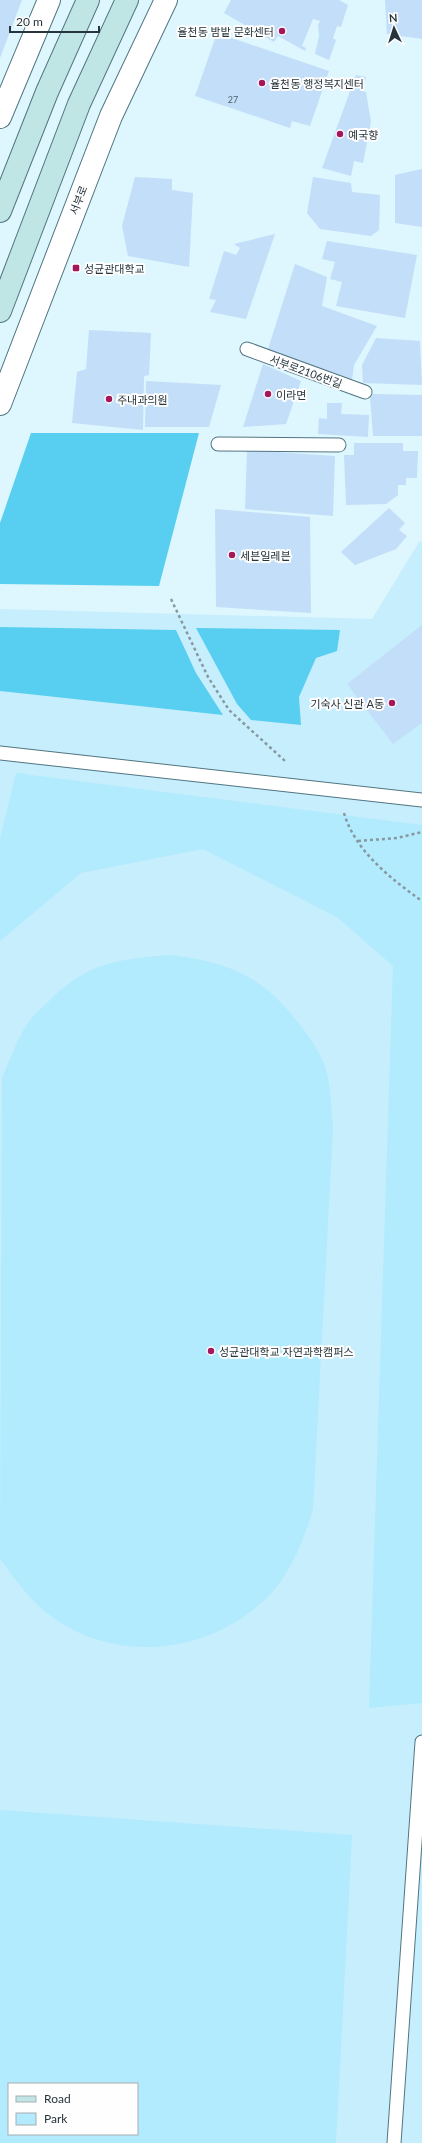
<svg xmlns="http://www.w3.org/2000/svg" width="422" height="2143" font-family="Lato,'Noto Sans KR',sans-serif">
<rect width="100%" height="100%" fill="#def6fe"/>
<path fill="#c7eefc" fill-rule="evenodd" d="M422,541V2143H0V609L372,619L419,542ZM9,2084H137V2134H9Z"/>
<path fill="#b2eafe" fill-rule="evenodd" d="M16,773L422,825V1703L369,1708L393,966L337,917L203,849L81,873L0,941V839Z
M171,955C232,963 262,976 300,1025C311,1039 322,1055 327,1073C331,1090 331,1109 333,1127L313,1509C305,1536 293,1568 274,1590C219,1652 121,1667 52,1617C30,1601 16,1580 0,1559L2,1078C10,1060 17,1039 28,1023C33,1015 41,1009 47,1003C87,962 117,959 171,955Z
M0,1810L352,1835L336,2143H0ZM9,2084H137V2134H9Z"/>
<path fill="#58cef1" d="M31,433H199L159,586L0,584V523Z
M0,627L176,630L196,673L223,715L0,691Z
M196,628L340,630L337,651L316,658L299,697L301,725L251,720L237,704Z"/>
<path fill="#c3def8" d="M0,0H22L0,58Z
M231,0H339L348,5L341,27L337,26L333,38L336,40L329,60L315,54L319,36L318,25L320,21L313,19L302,46L306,48L305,51L278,36L274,42L224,13Z
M385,0H422V39L387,34Z
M217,33L329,71L310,126L292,121L290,128L195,96Z
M356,75L366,77L362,91L366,92L371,122L363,163L354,161L351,176L322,168Z
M422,169V227L395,223V175Z
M135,177L172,179V190L193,193L189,267L128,256L122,226Z
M313,177L351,183L352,192L380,195L379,230L371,236L320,229L307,213Z
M275,234L246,319L210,312L216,300L209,299L224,251L236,255L240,248L234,244Z
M327,241L417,255L405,318L336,306L342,282L330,279L335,262L322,259Z
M295,264L327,277L322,306L377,326L354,365L352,380L268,349Z
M89,330L151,333L149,375L144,376L143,430L72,423L77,372L86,369Z
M376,338L420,341L422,385L363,383L362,365Z
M263,364L301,381L286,424L243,427Z
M146,381L221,385L209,427H145Z
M373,394L422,395V436H373L370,397Z
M327,403H342L341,414L369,415L368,437L318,434L319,418L327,419Z
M354,443H403V451H418L417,478H406V485H398V495L386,504L346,505L344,455H354Z
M247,450L335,456L333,516L245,509Z
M389,508L405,523L399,530L407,536L396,549L355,565L341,552Z
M215,509L310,517L311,613L216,607Z
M422,625V723L393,744L347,684Z"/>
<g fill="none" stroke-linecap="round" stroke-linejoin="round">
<g stroke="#517581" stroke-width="15">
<path id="service" d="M247,349L365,392
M218,444L339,445
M0,753L422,800
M394,2143L422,1742"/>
</g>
<g stroke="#517581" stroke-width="24">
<path id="tertiary" d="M0,117L49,0
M0,404L111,116L166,0"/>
</g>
<g stroke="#517581" stroke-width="24">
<path id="secondary" d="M0,211L47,92L88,0
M0,311L79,104L127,0"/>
</g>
<path stroke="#8699a0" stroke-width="2.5" stroke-dasharray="3 3" stroke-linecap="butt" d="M171,599L208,677L229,710L285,761
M344,813C355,851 391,879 422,901
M358,841L397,838L422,832"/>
<use href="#service" stroke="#fff" stroke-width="13"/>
<use href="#tertiary" stroke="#fff" stroke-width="22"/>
<use href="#secondary" stroke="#bfe6e5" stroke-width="22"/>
</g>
<g fill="#a5175a" stroke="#fefefe" stroke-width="1.5">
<circle cx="282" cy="31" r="4"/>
<circle cx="262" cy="83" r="4"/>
<circle cx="340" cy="134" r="4"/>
<rect x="72" y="264" width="8" height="8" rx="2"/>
<circle cx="268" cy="394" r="4"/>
<circle cx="109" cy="399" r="4"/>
<circle cx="232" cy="555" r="4"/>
<circle cx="392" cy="703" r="4"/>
<circle cx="211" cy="1351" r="4"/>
</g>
<g text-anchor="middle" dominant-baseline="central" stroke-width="4" stroke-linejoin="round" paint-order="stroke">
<g font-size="9" fill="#4d5f6a">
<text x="233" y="99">27</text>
</g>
<g font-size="11" fill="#26353b" stroke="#fefefe" text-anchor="start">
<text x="274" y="31" text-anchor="end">율천동 밤밭 문화센터</text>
<text x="270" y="83">율천동 행정복지센터</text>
<text x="348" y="134">예국향</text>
<text x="84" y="268">성균관대학교</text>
<text x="276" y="394">이라면</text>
<text x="117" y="399">주내과의원</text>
<text x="240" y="555">세븐일레븐</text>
<text x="384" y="703" text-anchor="end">기숙사 신관 A동</text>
<text x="219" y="1351">성균관대학교 자연과학캠퍼스</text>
</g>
<g font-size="11" fill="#26353b" stroke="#fefefe">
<text transform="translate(78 200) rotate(-69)">서부로</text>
<text transform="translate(306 371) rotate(20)">서부로2106번길</text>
</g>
</g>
<rect x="8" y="2083" width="130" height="52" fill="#fefefe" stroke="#a8aeb0"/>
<rect x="16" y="2096" width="20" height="6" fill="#bfe6e5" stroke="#a8aeb0"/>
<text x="44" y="2103" font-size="12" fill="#26353b">Road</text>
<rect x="16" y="2113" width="20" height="12" fill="#b2eafe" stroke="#a8aeb0"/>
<text x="44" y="2123" font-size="12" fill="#26353b">Park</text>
<g transform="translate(394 28) rotate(356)" stroke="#fefefe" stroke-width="3" paint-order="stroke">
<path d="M0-3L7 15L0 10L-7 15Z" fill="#26353b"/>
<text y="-6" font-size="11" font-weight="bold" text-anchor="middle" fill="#26353b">N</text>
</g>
<path d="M10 26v6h89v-6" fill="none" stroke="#26353b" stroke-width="2"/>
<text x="16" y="26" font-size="12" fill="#26353b" stroke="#fefefe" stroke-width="3" paint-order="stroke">20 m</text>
</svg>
